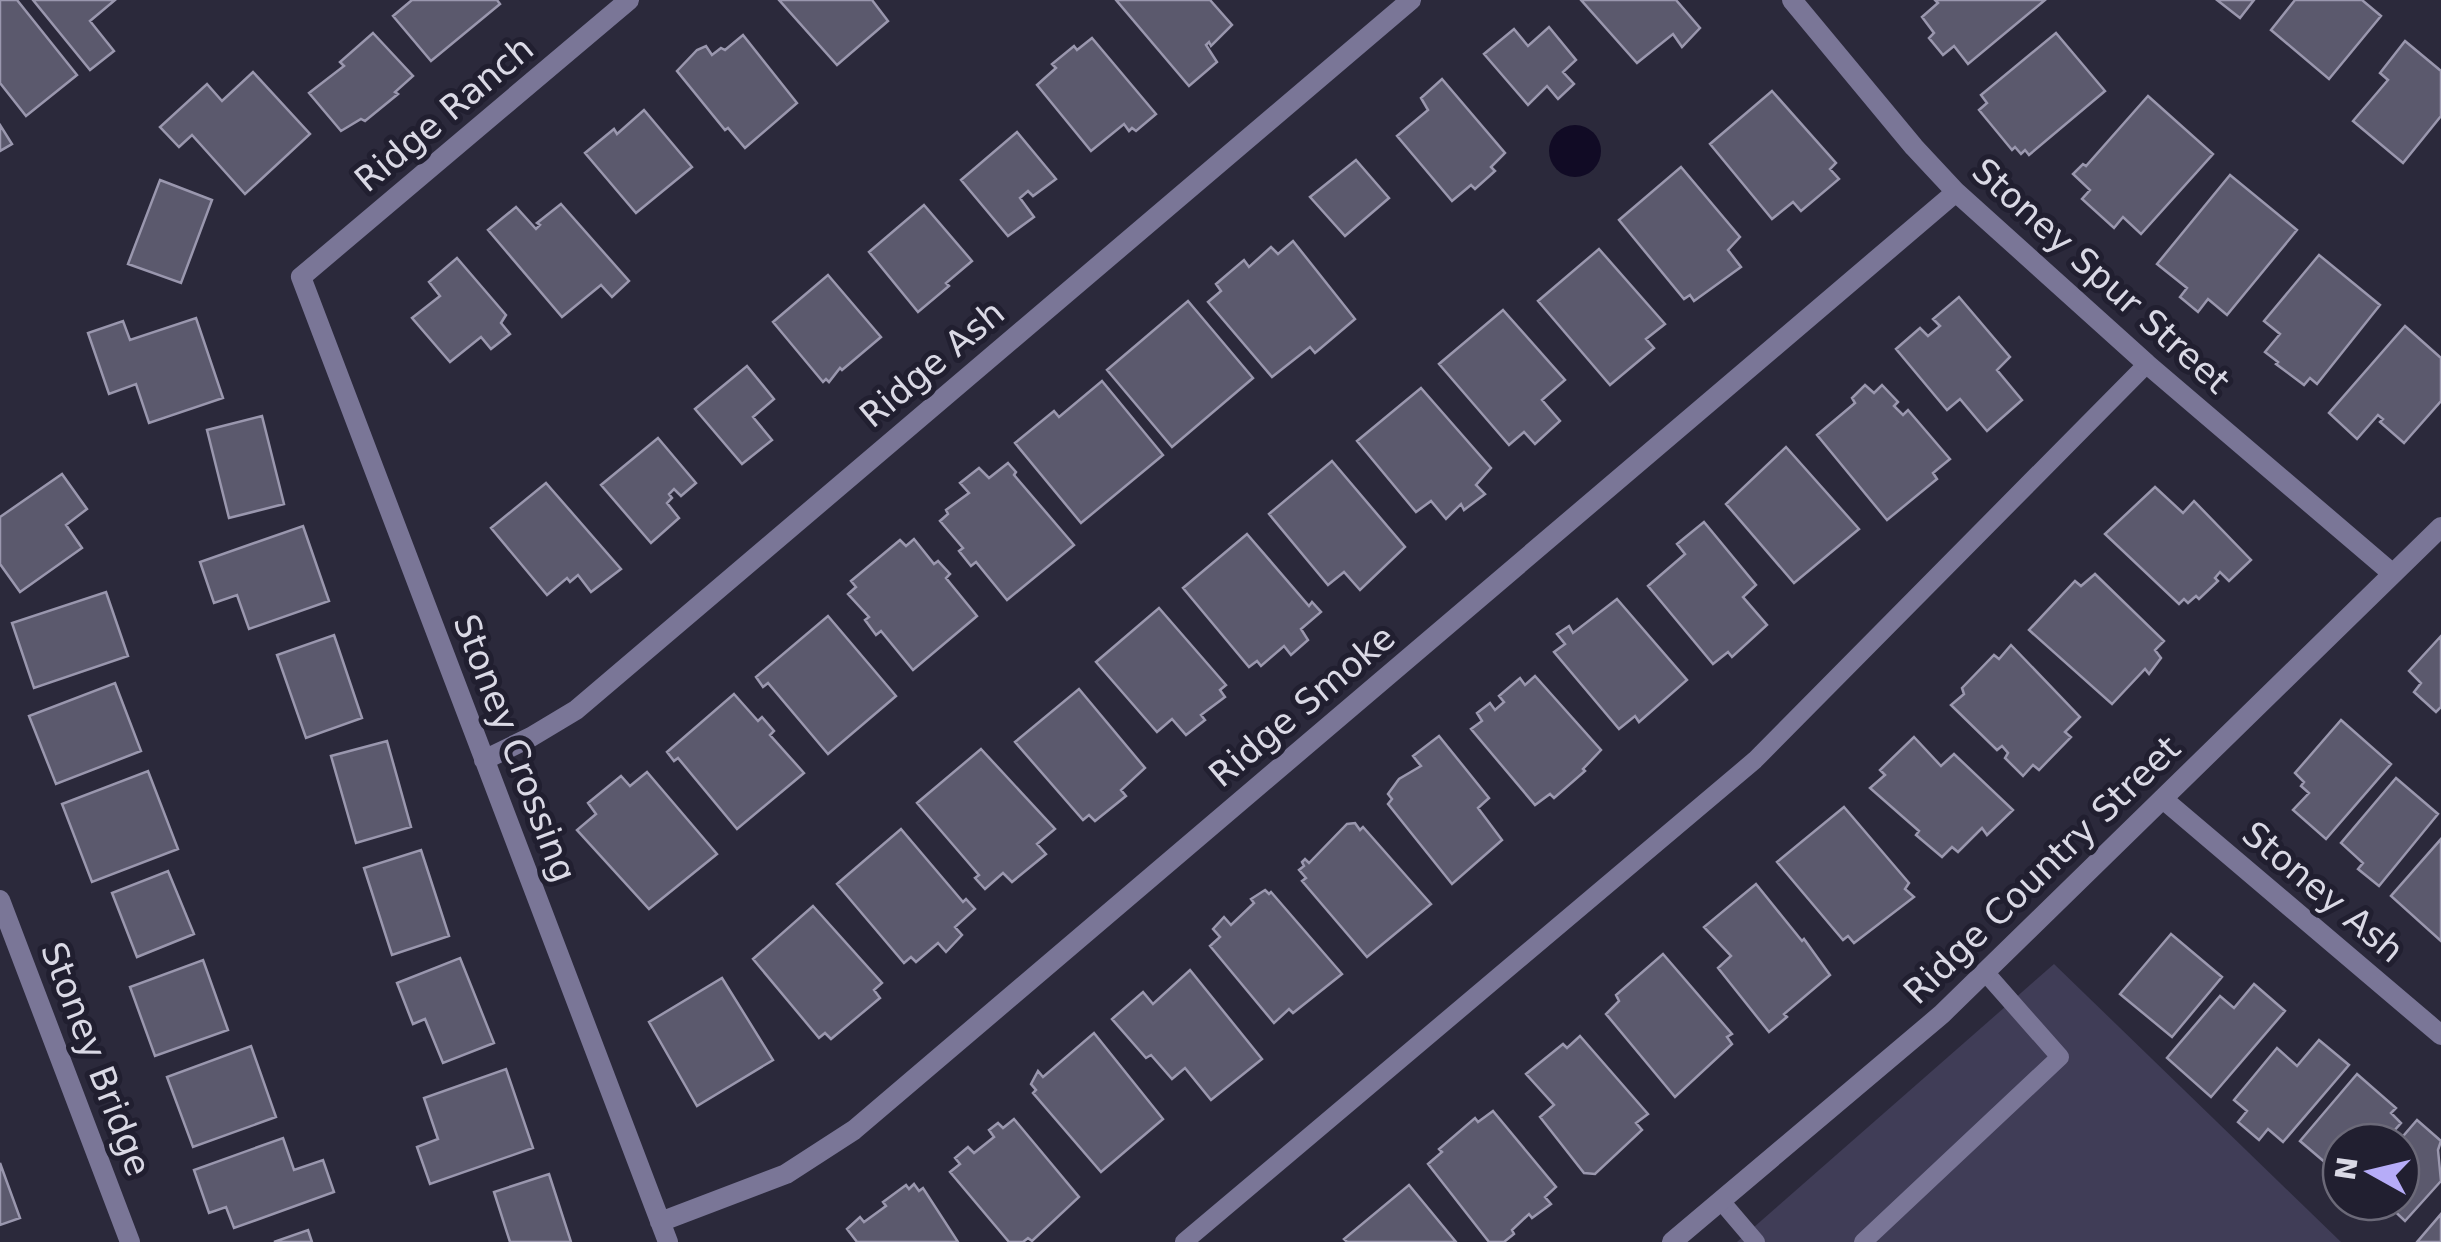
<svg xmlns="http://www.w3.org/2000/svg" width="2441" height="1242" font-family="'DejaVu Sans',sans-serif">
<rect width="100%" height="100%" fill="#2b293b"/>
<path fill="#403d57" d="M2054,964L2341,1242H1737Z"/>
<path fill="#110b25" d="M1549 151a26 26 0 1 1 52 0a26 26 0 1 1-52 0Z"/>
<path fill="#5b596d" stroke="#9a97ae" stroke-width="2.5" d="M0,0H17L77,75L26,116L0,83Z
M33,0H115L90,21L114,51L90,70Z
M412,0H497L500,4L431,61L393,16Z
M779,0H872L888,21L837,65Z
M1116,0H1210L1232,25L1211,46L1209,42L1206,45L1217,62L1189,86Z
M1581,0H1676L1700,28L1682,47L1673,34L1637,63Z
M1935,0H2045L1968,64L1954,46L1943,55L1929,38L1934,33L1922,17L1938,3Z
M2217,0H2254L2240,18Z
M2295,0H2362L2381,16L2329,79L2271,30Z
M1549,27L1576,60L1563,72L1574,84L1558,99L1547,86L1528,105L1484,54L1514,29L1528,46Z
M373,33L413,76L395,92L398,94L365,121L361,119L341,131L309,93L344,66L340,62Z
M2056,33L2105,91L2029,155L2025,150L2021,154L2015,147L2012,150L1979,110L1987,103L1981,95Z
M743,35L797,103L745,148L728,128L725,130L677,71L697,50L706,46L712,55L721,48L725,50Z
M1092,38L1156,114L1136,131L1132,128L1129,131L1124,124L1091,151L1037,85L1056,68L1052,64L1074,46L1077,50Z
M2405,41L2441,71V116L2403,163L2353,121L2388,80L2380,73Z
M253,72L310,134L245,194L192,135L179,147L160,127L207,84L222,101Z
M1442,79L1505,153L1491,167L1495,171L1475,189L1471,185L1452,201L1397,136L1428,110L1421,98Z
M1772,91L1836,163L1830,169L1839,179L1801,211L1793,202L1772,219L1710,144Z
M2148,96L2213,154L2141,234L2123,217L2114,228L2082,199L2090,190L2073,174L2083,164L2086,166Z
M644,110L692,167L636,213L585,153L614,129L617,134Z
M0,125L12,144L0,151Z
M1017,132L1056,179L1033,196L1028,191L1020,198L1034,217L1008,236L961,180Z
M1356,160L1389,198L1345,236L1310,197Z
M1681,167L1740,237L1728,250L1741,267L1694,301L1690,295L1684,299L1619,220Z
M2230,175L2297,230L2227,315L2208,299L2198,312L2180,297L2187,288L2157,264Z
M160,180L212,200L181,283L128,264Z
M561,204L629,281L612,297L601,285L562,317L488,230L516,207L536,229L540,225L537,223Z
M924,205L972,261L946,283L949,286L918,312L869,252Z
M1293,241L1355,319L1315,353L1310,347L1272,377L1208,302L1221,291L1216,284L1244,260L1249,267L1271,247L1278,254Z
M1599,249L1665,324L1646,339L1654,348L1610,385L1538,301Z
M2319,255L2380,305L2317,384L2310,378L2304,385L2276,364L2278,362L2265,352L2280,334L2264,321Z
M457,258L506,315L501,323L510,334L491,349L481,337L450,362L412,318L440,296L429,282Z
M828,275L881,337L842,370L840,368L829,382L826,379L823,382L773,322Z
M1959,297L2010,357L1997,370L2022,400L1987,431L1960,399L1947,410L1896,349L1920,328L1928,336L1940,326L1933,319Z
M1188,301L1253,378L1172,447L1107,370Z
M1503,310L1565,380L1542,400L1560,421L1535,444L1524,432L1509,445L1439,364Z
M196,318L223,398L149,423L136,384L109,394L88,333L123,321L130,340Z
M2405,326L2441,358V401L2404,443L2380,422L2383,419L2378,415L2357,439L2329,413Z
M747,366L774,399L753,417L772,440L742,464L695,409Z
M1102,381L1163,455L1081,523L1015,443L1054,411L1059,417Z
M1865,385L1874,393L1882,385L1898,402L1894,406L1903,415L1908,410L1950,459L1933,473L1937,479L1887,520L1817,435L1855,403L1852,398Z
M1421,388L1491,468L1476,485L1485,494L1464,510L1461,504L1446,519L1431,501L1416,512L1357,441Z
M262,416L284,504L229,518L207,430Z
M658,438L696,483L681,496L674,489L669,494L672,498L667,503L679,518L651,543L601,485Z
M1786,447L1859,529L1794,583L1726,504Z
M1332,461L1405,547L1360,590L1344,572L1328,585L1269,514Z
M1008,463L1016,472L1014,475L1074,545L1007,600L976,562L971,566L959,551L963,548L940,521L948,514L946,510L969,493L960,483L979,468L989,478Z
M62,474L87,509L66,525L82,548L20,592L0,564V517Z
M546,483L621,569L591,592L578,575L570,582L567,578L547,595L491,528Z
M2155,487L2183,513L2194,501L2251,560L2229,581L2220,572L2215,578L2218,581L2199,599L2196,596L2188,603L2184,599L2179,604L2105,534Z
M1704,522L1756,585L1743,597L1767,625L1732,657L1728,652L1713,664L1648,586L1685,554L1677,544Z
M303,526L329,601L249,629L237,595L214,603L200,562Z
M1247,534L1309,606L1312,602L1321,612L1301,629L1308,640L1291,655L1284,646L1261,666L1257,661L1249,667L1183,588Z
M914,539L934,564L938,561L950,574L946,578L977,616L913,670L881,631L876,635L865,620L869,617L848,594L856,587L851,581L900,540L906,546Z
M2095,574L2164,641L2155,650L2161,658L2149,674L2145,669L2112,704L2029,630L2075,581L2081,586Z
M106,592L128,656L34,688L12,623Z
M1617,599L1687,680L1639,722L1635,716L1619,729L1554,652L1565,644L1557,634L1569,626L1573,633Z
M1159,608L1226,685L1220,690L1225,697L1201,715L1205,720L1186,735L1172,719L1157,732L1096,662Z
M828,616L896,696L828,754L768,683L763,687L756,677Z
M334,635L362,718L306,738L277,655Z
M2441,636V707L2436,712L2414,692L2421,683L2409,671Z
M2011,645L2080,717L2065,732L2071,737L2039,770L2033,765L2023,776L2005,758L2008,753L2002,746L1997,750L1951,705L1964,694L1962,688L1994,655L1999,659Z
M1535,676L1601,750L1583,769L1585,771L1554,798L1550,794L1535,805L1471,729L1482,721L1477,713L1490,703L1495,710L1504,702L1499,696L1520,678L1525,685Z
M115,683L141,751L56,784L29,716Z
M1079,689L1145,768L1121,790L1126,796L1095,821L1089,815L1083,820L1015,742Z
M734,694L758,721L762,717L774,731L770,735L804,773L737,829L678,758L674,761L667,752Z
M2341,720L2391,764L2326,839L2293,810L2309,793L2301,786L2304,782L2295,773Z
M1439,736L1489,798L1478,808L1502,840L1452,884L1388,804L1392,799L1388,794L1399,779L1421,766L1413,756Z
M1914,737L1941,766L1954,754L2013,810L1987,835L1982,828L1958,852L1952,847L1942,857L1916,835L1919,831L1870,788L1885,775L1880,770Z
M387,741L411,827L356,843L331,756Z
M981,749L1055,829L1037,844L1046,854L1012,882L1003,873L985,889L975,878L979,875L917,803Z
M148,771L178,849L92,882L62,804Z
M647,772L717,854L649,909L577,830L596,814L588,803L621,776L630,786Z
M2396,778L2438,814L2379,886L2358,869L2363,863L2341,843Z
M1844,807L1909,883L1905,889L1914,897L1854,943L1848,936L1843,940L1777,862Z
M1355,823L1360,830L1363,827L1431,904L1367,957L1302,881L1306,878L1299,870L1304,866L1302,862L1305,859L1309,863L1347,824Z
M901,829L963,902L966,899L975,909L955,927L962,935L946,952L938,943L916,962L911,957L904,963L837,884Z
M2441,839V941L2391,896Z
M421,850L449,936L392,955L364,868Z
M168,871L194,934L137,957L112,893Z
M1756,884L1802,941L1804,939L1830,975L1784,1014L1787,1017L1769,1032L1718,968L1731,956L1704,927Z
M1265,890L1269,894L1271,892L1342,974L1293,1013L1289,1009L1274,1023L1210,946L1220,937L1213,929L1224,917L1231,925L1254,903L1251,899Z
M813,906L882,983L874,990L880,998L831,1039L825,1033L819,1038L753,959Z
M2171,934L2222,977L2172,1037L2120,994Z
M1663,954L1732,1034L1727,1037L1732,1044L1675,1097L1606,1014L1619,1001L1616,995Z
M460,958L494,1043L443,1063L425,1019L413,1024L397,983Z
M203,960L228,1030L155,1056L130,987Z
M1190,970L1262,1059L1211,1100L1185,1068L1172,1079L1151,1055L1146,1058L1112,1019L1143,992L1153,1004Z
M722,978L773,1060L697,1106L649,1022Z
M2254,984L2285,1011L2211,1097L2167,1058L2220,996L2234,1008Z
M1094,1033L1163,1119L1101,1172L1033,1093L1036,1090L1031,1084L1038,1071L1043,1077Z
M1580,1036L1648,1114L1636,1123L1642,1130L1595,1174L1584,1173L1540,1117L1554,1105L1526,1074L1563,1044L1567,1048Z
M2319,1040L2349,1065L2283,1142L2268,1129L2259,1140L2238,1122L2247,1111L2234,1100L2277,1048L2297,1066Z
M251,1046L276,1117L193,1147L167,1077Z
M506,1069L533,1148L430,1184L417,1147L438,1139L424,1098Z
M2357,1074L2396,1108L2391,1113L2401,1123L2384,1142H2341V1176L2300,1141Z
M1493,1111L1556,1187L1545,1197L1551,1204L1532,1218L1529,1214L1512,1230L1514,1234L1504,1242H1489L1428,1164L1442,1152L1439,1149L1475,1118L1478,1122Z
M1014,1119L1079,1197L1032,1241L1028,1238L1023,1242H1009L950,1172L960,1164L955,1158L968,1147L974,1153L994,1137L989,1130L998,1123L1003,1128Z
M2417,1120L2441,1141L2438,1150L2441,1181L2405,1221L2385,1202H2401V1142H2398Z
M283,1138L294,1170L323,1160L334,1192L234,1228L226,1207L209,1213L194,1170Z
M0,1163L20,1218L0,1225Z
M549,1174L571,1242H510L494,1192Z
M914,1184L919,1191L923,1188L958,1242H857L847,1229L860,1217L864,1222L886,1206L883,1202L906,1185L909,1189Z
M1409,1185L1456,1242H1347L1344,1239Z
M2441,1214V1242H2417Z
M308,1230L312,1242H274Z"/>
<g fill="none" stroke-linecap="round" stroke-linejoin="round">
<path stroke="#7a7697" stroke-width="18" d="M1721,1201L1756,1242
M1184,1242L1755,760L2147,364
M1863,1242L2060,1057L1985,972"/>
<path stroke="#7a7697" stroke-width="20" d="M629,0L301,277L668,1242
M1792,0L1914,147L1956,192L2147,364L2393,574
M484,760L531,737L576,710L1411,0
M2163,799L2441,1035
M0,900L130,1242
M660,1222L786,1174L854,1130L1956,192
M1672,1242L1942,1014L2441,527"/>
</g>
<g text-anchor="middle" dominant-baseline="central" stroke-width="10" stroke-linejoin="round" paint-order="stroke">
<g font-size="35" fill="#dad9e5" stroke="#211f30">
<text transform="translate(444 114) rotate(-40)">Ridge Ranch</text>
<text transform="translate(2101 276) rotate(42)">Stoney Spur Street</text>
<text transform="translate(932 364) rotate(-40)">Ridge Ash</text>
<text transform="translate(1302 706) rotate(-40)">Ridge Smoke</text>
<text transform="translate(515 748) rotate(69)">Stoney Crossing</text>
<text transform="translate(2042 870) rotate(-44)">Ridge Country Street</text>
<text transform="translate(2323 892) rotate(40)">Stoney Ash</text>
<text transform="translate(96 1059) rotate(69)">Stoney Bridge</text>
</g>
</g>
<g transform="translate(2371 1172) rotate(278)"><circle r="48" fill="#211f30" stroke="#6b6978" stroke-width="2.5"/>
<path d="M0-8L18 38L0 25L-18 38Z" fill="#b6acf8"/>
<text y="-15" font-size="28" font-weight="bold" text-anchor="middle" fill="#dad9e5">N</text>
</g>
</svg>
